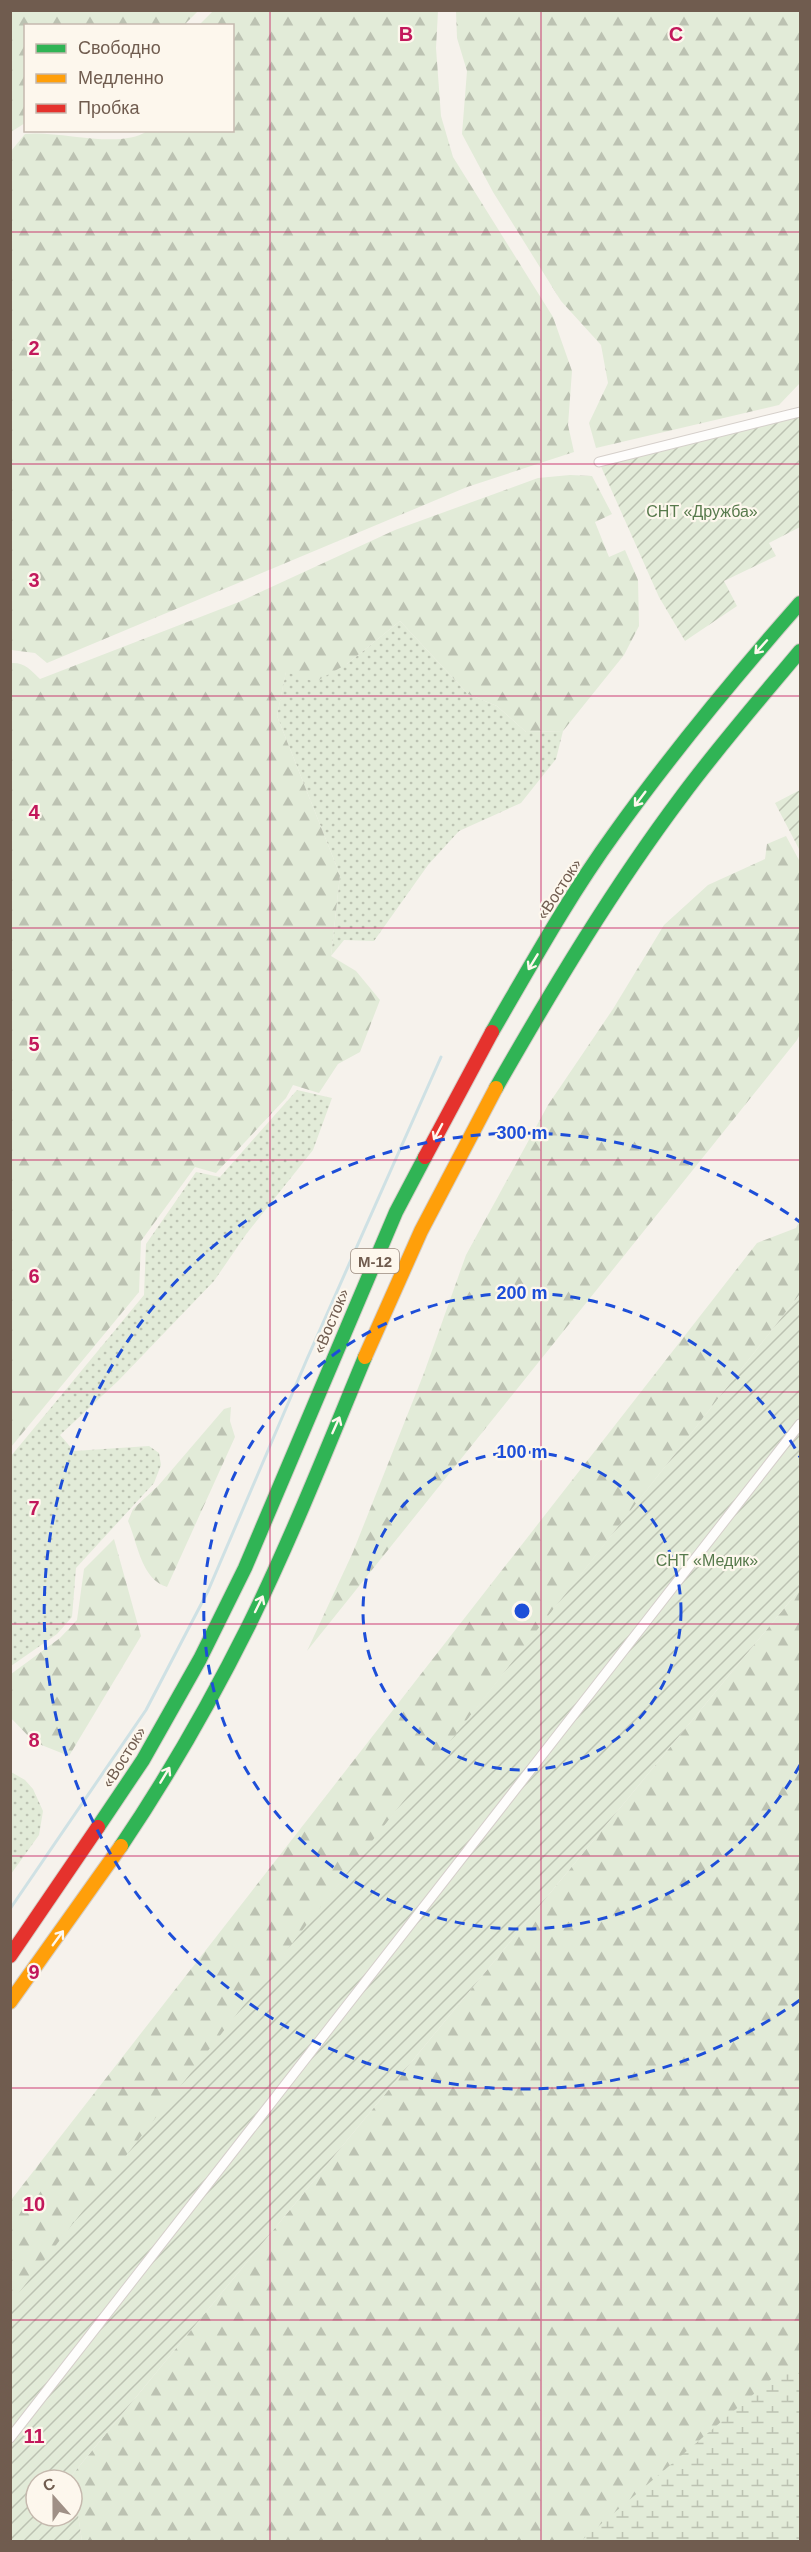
<svg xmlns="http://www.w3.org/2000/svg" width="811" height="2552" font-family="Arial,sans-serif">
<defs>
<pattern id="grass-dots" width="8" height="8" patternUnits="userSpaceOnUse" patternTransform="scale(1.5)"><rect width="8" height="8" fill="#e2ebd8"/><path d="M2 2h.1M6 6h.1" fill="none" stroke="#bcc2b2" stroke-width="1.8" stroke-linecap="round"/></pattern>
<pattern id="forest-firs" width="22" height="20" patternUnits="userSpaceOnUse" patternTransform="scale(1.5)"><rect width="22" height="20" fill="#e2ebd8"/><path d="M5 1l3.5 6h-7zM16 11l3.5 6h-7z" fill="#bcc2b2"/></pattern>
<pattern id="wetland-marsh" width="20" height="14" patternUnits="userSpaceOnUse" patternTransform="scale(1.5)"><rect width="20" height="14" fill="#e2ebd8"/><path d="M1 5h8M5 5V1M11 12h8M15 12V8" fill="none" stroke="#bcc2b2"/></pattern>
<pattern id="garden-furrows" width="10" height="10" patternUnits="userSpaceOnUse" patternTransform="scale(1.5)"><rect width="10" height="10" fill="#e2ebd8"/><path d="M-1 1l2-2M0 10L10 0M9 11l2-2" fill="none" stroke="#bcc2b2"/></pattern>
</defs>
<rect width="100%" height="100%" fill="#f6f2ec"/>
<path fill="url(#grass-dots)" d="M400,621L468,694L497,706L526,732L563,731L556,759L521,803L459,831L428,865L374,941L344,940L331,956L340,875L277,716L286,671L347,664Z
M297,1090L332,1098L313,1150L247,1233L214,1281L118,1381L60,1435L74,1451L149,1446L159,1453L161,1465L154,1483L76,1568L72,1617L57,1634L11,1666V1456L144,1295L146,1244L196,1172L220,1177Z
M11,1772L25,1780L33,1789L43,1811L39,1835L11,1874Z"/>
<path fill="url(#forest-firs)" d="M11,10H198V11L184,25L26,26L25,123L11,132Z
M213,11H438L436,48L441,116L453,157L553,317L572,371L568,425L574,452L467,487L47,663L35,653L11,650V151L25,134C59,130 120,150 147,131L232,130V26L199,25Z
M456,11H800V383L779,405L596,448L589,423L608,383L601,345L561,301L493,192L462,134L467,71L457,38Z
M570,475L592,476L612,514L595,522L609,557L625,550L638,580L639,626L624,655L563,731L526,732L497,706L468,694L400,621L347,664L315,682L286,672L277,716L340,875L331,956L356,971L380,1000L360,1052L338,1064L319,1093L293,1085L286,1098L216,1173L195,1167L141,1241L139,1292L11,1447V663C24,662 31,670 40,679L239,602L395,530L538,478Z
M786,836L800,862V1034L797,1040L307,1651L353,1552L424,1373L466,1255L548,1105L613,1009L664,925L708,885L765,859L767,844Z
M800,1220V1294L11,2304V2200L757,1243L796,1228Z
M231,1407L230,1421L235,1437L167,1587C141,1579 138,1544 128,1521L133,1509L158,1486L224,1409Z
M114,1539L141,1636L69,1756L34,1742L11,1718V1674L60,1638L77,1620L84,1569Z
M800,1589V2541H82L72,2475Z"/>
<path fill="url(#wetland-marsh)" d="M791,2372L800,2374V2541H581L775,2376Z"/>
<path fill="url(#garden-furrows)" fill-rule="evenodd" d="M800,412V527L769,543L776,556L724,581L737,606L685,641L659,597L599,462Z
M800,790V849H799L775,803Z
M800,1294V1589L72,2475L82,2541H11L10,2304ZM36,2480H72V2516H36Z"/>
<g fill="none" stroke-linecap="round" stroke-linejoin="round">
<path stroke="#cfe1e4" stroke-width="3" d="M10,1909L146,1710L208,1591L307,1359L441,1057"/>
<g stroke="#d5cfca" stroke-width="11">
<path id="street" d="M599,462L800,412
M10,2438L800,1424"/>
</g>
<g stroke="#d4cdc7" stroke-width="16">
<path id="fast" d="M492,1032C531,965 569,896 614,834C672,753 735,677 800,603
M496,1088C553,988 613,888 682,796C719,746 760,699 800,651
M98,1827L143,1760L200,1659L245,1568L396,1212L425,1157
M121,1846C169,1775 211,1701 249,1625C292,1537 328,1446 365,1357"/>
</g>
<g stroke="#d4cdc7" stroke-width="16">
<path id="slow" d="M365,1357L421,1231L496,1088
M10,2002L121,1846"/>
</g>
<g stroke="#d4cdc7" stroke-width="16">
<path id="jam" d="M425,1157L492,1032
M10,1956L98,1827"/>
</g>
<use href="#street" stroke="#fefdfc" stroke-width="9"/>
<use href="#fast" stroke="#30b455" stroke-width="14"/>
<use href="#slow" stroke="#ff9f0a" stroke-width="14"/>
<use href="#jam" stroke="#e5322d" stroke-width="14"/>
</g>
<defs><path id="oneway-shaft" d="M-6 0H5M1.5-3L5.5 0L1.5 3" fill="none" stroke-width="1.6" stroke-linecap="round" stroke-linejoin="round" transform="scale(1.5)"/></defs>
<g stroke="#fdf7ed">
<use href="#oneway-shaft" transform="translate(761 647) rotate(132)"/>
<use href="#oneway-shaft" transform="translate(640 799) rotate(127)"/>
<use href="#oneway-shaft" transform="translate(533 962) rotate(121)"/>
<use href="#oneway-shaft" transform="translate(438 1132) rotate(118)"/>
<use href="#oneway-shaft" transform="translate(336 1425) rotate(-66)"/>
<use href="#oneway-shaft" transform="translate(259 1604) rotate(-64)"/>
<use href="#oneway-shaft" transform="translate(165 1775) rotate(-59)"/>
<use href="#oneway-shaft" transform="translate(58 1938) rotate(-54)"/>
</g>
<path fill="none" stroke="#c2185b" stroke-width="1.5" stroke-opacity="0.55" d="M270,10V2542M541,10V2542M10,232H800M10,464H800M10,696H800M10,928H800M10,1160H800M10,1392H800M10,1624H800M10,1856H800M10,2088H800M10,2320H800"/>
<g fill="none" stroke="#1d4ed8" stroke-width="3" stroke-dasharray="10 8">
<circle cx="522" cy="1611" r="159"/>
<path d="M800 1765A318 318 0 1 1 800 1457"/>
<path d="M800 2000A478 478 0 1 1 800 1222"/>
</g>
<g text-anchor="middle" dominant-baseline="central" stroke-width="4.5" stroke-linejoin="round" paint-order="stroke">
<rect fill="#fdf7ed" stroke="#9a8a7e" stroke-width="1.5" x="351" y="1249" width="48" height="24" rx="4.5"/>
<g font-size="15" font-weight="bold" fill="#705c4f">
<text x="375" y="1261">М-12</text>
</g>
<g font-size="16" fill="#577a4c" stroke="#fdf7ed">
<text x="702" y="511">СНТ «Дружба»</text>
<text x="707" y="1560">СНТ «Медик»</text>
</g>
<g font-size="16" fill="#705c4f" stroke="#fdf7ed">
<text transform="translate(559 889) rotate(-57)">«Восток»</text>
<text transform="translate(331 1321) rotate(-67)">«Восток»</text>
<text transform="translate(124 1757) rotate(-58)">«Восток»</text>
</g>
</g>
<g font-size="20" text-anchor="middle" font-weight="bold" fill="#c2185b" stroke="#fdf7ed" stroke-width="4.5" stroke-linejoin="round" paint-order="stroke">
<text x="406" y="41">B</text>
<text x="676" y="41">C</text>
<text x="34" y="355">2</text>
<text x="34" y="587">3</text>
<text x="34" y="819">4</text>
<text x="34" y="1051">5</text>
<text x="34" y="1283">6</text>
<text x="34" y="1515">7</text>
<text x="34" y="1747">8</text>
<text x="34" y="1979">9</text>
<text x="34" y="2211">10</text>
<text x="34" y="2443">11</text>
</g>
<circle cx="522" cy="1611" r="9" fill="#1d4ed8" stroke="#fdf7ed" stroke-width="3"/>
<g font-size="18" text-anchor="middle" font-weight="bold" fill="#1d4ed8" stroke="#fdf7ed" stroke-width="4.5" stroke-linejoin="round" paint-order="stroke">
<text x="522" y="1139">300 m</text>
<text x="522" y="1299">200 m</text>
<text x="522" y="1458">100 m</text>
</g>
<rect width="811" height="2552" fill="none" stroke="#705c4f" stroke-width="24"/>
<rect x="24" y="24" width="210" height="108" fill="#fdf7ed" stroke="#c5b9ae" stroke-width="1.5"/>
<rect x="36" y="44" width="30" height="9" fill="#30b455" stroke="#c5b9ae" stroke-width="1.5"/>
<text x="78" y="54" font-size="18" fill="#705c4f">Свободно</text>
<rect x="36" y="74" width="30" height="9" fill="#ff9f0a" stroke="#c5b9ae" stroke-width="1.5"/>
<text x="78" y="84" font-size="18" fill="#705c4f">Медленно</text>
<rect x="36" y="104" width="30" height="9" fill="#e5322d" stroke="#c5b9ae" stroke-width="1.5"/>
<text x="78" y="114" font-size="18" fill="#705c4f">Пробка</text>
<g transform="translate(54 2498) rotate(339)"><circle r="28" fill="#fdf7ed" stroke="#c5b9ae" stroke-width="1.5"/>
<path d="M0-4.5L10 22L0 15L-10 22Z" fill="#9f9086"/>
<text y="-9" font-size="16" font-weight="bold" text-anchor="middle" fill="#705c4f">С</text>
</g>
</svg>
